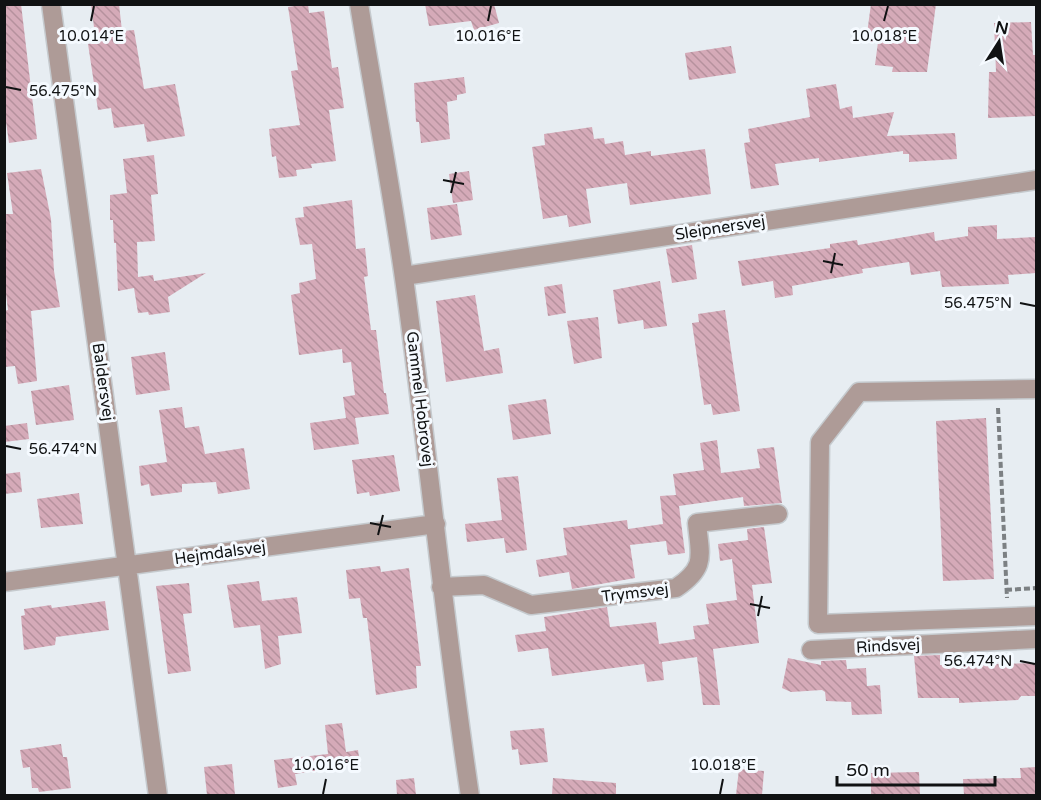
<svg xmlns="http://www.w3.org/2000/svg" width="1041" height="800" font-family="'Varela Round',sans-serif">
<defs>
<pattern id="building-back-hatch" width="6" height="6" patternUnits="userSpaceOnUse" patternTransform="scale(1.5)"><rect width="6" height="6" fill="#d5aab8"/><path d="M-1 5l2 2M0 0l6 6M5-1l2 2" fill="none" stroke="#b6919d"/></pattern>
</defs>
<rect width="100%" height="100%" fill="#e7edf2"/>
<path fill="url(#building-back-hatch)" d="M4,4H21L37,139L9,143L4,108Z
M91,4H119L122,31L134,30L144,89L175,84L185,136L147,142L144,124L114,128L111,108L98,110L88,44L96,43Z
M308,4L309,13L324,11L332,68L338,67L344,108L329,110L336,161L311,164L312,168L296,170L297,176L279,178L276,156L272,157L269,129L300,125L291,71L298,70L288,7Z
M425,4H494L499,23L474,30L471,21L429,26Z
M871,4H936L927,72H892L893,67L875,65L878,42L866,41Z
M1031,22L1033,55H1036V116L988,118L989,72H996L994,23Z
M731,46L736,73L689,80L685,53Z
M464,77L466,93L457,95V100L447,102L450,139L421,143L419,122H416L414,83Z
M836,84L840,109L852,106L853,118L894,112L887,136L955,133L957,159L909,162V154H903V151L819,162V158L775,164L779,185L751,189L744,143L750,142L748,129L810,117L806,89Z
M592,127L594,139L604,138L605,144L623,141L625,155L651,151V156L705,149L711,194L630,205L627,183L586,189L591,223L569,227L567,215L543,219L532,147L545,145L544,134Z
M154,155L158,194L151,195L155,241L137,242L138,277L153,275L154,281L206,273L168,297L170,312L149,315L148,312L138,313L134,288L118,291L116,243H114L113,220H110V195L127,193L123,159Z
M41,169L51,219L54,271L60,307L31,311L37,381L18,384L15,366L4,367V311L8,310L4,278V214H13L7,173Z
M469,171L473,200L453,203L449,174Z
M352,200L356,249L365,248L368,276L364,277L371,330H376L384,393H386L389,414L355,418L359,444L314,450L310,423L346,418L343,397L355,395L351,362L343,363L342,349L299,355L291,295L300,293L299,283L316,279L312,244L300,245L295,218L304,217L303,207Z
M457,204L462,235L431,240L427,208Z
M997,225V239L1036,237V273L1008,275L1009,284L942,287L940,271L911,275L909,262L862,269L863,273L792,286L793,295L775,298L773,281L742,286L738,261L830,248V244L857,240L858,245L934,232L935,241L968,236V227Z
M692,245L697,279L672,283L666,249Z
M660,281L667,326L644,329L643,320L618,324L613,290Z
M562,284L566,313L548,316L544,287Z
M475,295L484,351L499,348L503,373L446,382L436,301Z
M725,310L740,411L713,415L711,404L704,405L692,323L699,322L698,314Z
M598,317L602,358L574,364L567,321Z
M165,352L170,390L136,395L131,357Z
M69,385L74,420L36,425L31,391Z
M546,399L551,434L513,440L508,405Z
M182,407L185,428L199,426L205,454L244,448L250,489L218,494L216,482L182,484V492L151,496L149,484L141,486L139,466L167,462L159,410Z
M986,418L994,579L943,581L936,421Z
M27,423L29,439L4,442V426Z
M717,440L721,473L760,468L757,449L774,447L782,503L744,506L743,497L679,506L685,553L668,555L666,541L630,545L635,578L572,589L569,572L539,577L536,560L567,555L563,528L627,520L628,529L663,524L660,496L676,495L673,474L704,470L700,443Z
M394,455L400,491L370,496L369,492L357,494L352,460Z
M20,472L22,492L4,494V474Z
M518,476L527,550L506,553L504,538L467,542L465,524L502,520L497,478Z
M79,493L83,524L41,528L37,499Z
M764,527L772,583L752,585L759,643L713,649L720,705H703L697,657L662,662L664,680L647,682L644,664L552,676L548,648L518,652L515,635L546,631L544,617L607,607L610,627L656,622L659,644L695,639L693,626L709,624L706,604L737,600L732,559L720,561L718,544L748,540L747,529Z
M380,566L381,572L409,568L421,666H416L417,688L376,695L367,618H363L360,598L349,599L346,570Z
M259,581L262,601L297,597L302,633L278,636L281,664L265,669L260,625L234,628L227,585Z
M189,583L192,613L183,614L191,671L168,674L156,586Z
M105,601L109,630L56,637L55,645L24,650L21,616L25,615L24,609L51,605L52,608Z
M940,655V665L1036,663V696H1021L1018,700L959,703V698H918L914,656Z
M788,658L821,665V661L846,660L847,669L866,668L867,686L880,685L882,714L852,715L851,702L826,701L825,692L822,690L791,692L782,688Z
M342,723L346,752L358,750L360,764L295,774L297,785L278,788L274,760L328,754L325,725Z
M544,728L548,762L520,765L518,749L512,750L510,731Z
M61,744L63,757H67L71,788L39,792L38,788H32L30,767L23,768L20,750Z
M232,764L235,795H207L204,767Z
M1036,767V795H964L963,779L1021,778L1020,768Z
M739,769L764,771L762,795H736Z
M919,772L920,795H871V773Z
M414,778L416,795H397L396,780Z
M553,778L616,783V795H552Z"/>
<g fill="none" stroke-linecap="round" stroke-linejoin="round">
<g stroke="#c5cace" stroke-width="21">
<path id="minor" d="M51,4L158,796
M359,4C374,96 391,186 404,278C428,450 444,623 470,796
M404,276L1036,180
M1036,389L859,392L820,442L818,624L1036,616
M4,582L436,524
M441,587L484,585L531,605L676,588C707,567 700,556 697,523L778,514
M811,650L1036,639"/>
</g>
<path stroke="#7c8083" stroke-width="4" stroke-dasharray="6 3" stroke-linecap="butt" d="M998,408L1007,598
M1006,590L1036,588"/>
<use href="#minor" stroke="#ae9b97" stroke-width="18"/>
</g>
<path fill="none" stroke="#101213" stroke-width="2" d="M91,21L94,6M488,21L491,6M884,21L888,6M6,87L21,90M443,180L464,184M451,193L456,172M823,261L843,265M831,273L835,253M1020,303L1035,306M6,446L21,449M370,523L391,527M378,535L383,515M750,604L770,608M758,616L762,596M1020,661L1035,664M323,794L326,779M720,794L723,779"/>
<g text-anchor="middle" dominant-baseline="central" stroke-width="6" stroke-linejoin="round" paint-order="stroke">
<g font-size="16" fill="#101213" stroke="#f5faff">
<text transform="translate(720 228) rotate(-9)">Sleipnersvej</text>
<text transform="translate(103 382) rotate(82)">Baldersvej</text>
<text transform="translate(420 399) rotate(83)">Gammel Hobrovej</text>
<text transform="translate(220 553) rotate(-8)">Hejmdalsvej</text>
<text transform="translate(635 593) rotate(-7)">Trymsvej</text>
<text transform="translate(888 646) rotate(-3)">Rindsvej</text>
</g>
</g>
<g font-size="15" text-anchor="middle" fill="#101213" stroke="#f5faff" stroke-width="6" stroke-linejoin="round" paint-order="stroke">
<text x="91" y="41">10.014°E</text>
<text x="488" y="41">10.016°E</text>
<text x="884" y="41">10.018°E</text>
<text x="63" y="96">56.475°N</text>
<text x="978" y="308">56.475°N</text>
<text x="63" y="454">56.474°N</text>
<text x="978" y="666">56.474°N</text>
<text x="326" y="770">10.016°E</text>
<text x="723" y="770">10.018°E</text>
</g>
<rect width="1041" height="800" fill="none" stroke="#101213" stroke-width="12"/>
<g transform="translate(999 42) rotate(12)" stroke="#f5faff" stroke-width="4.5" paint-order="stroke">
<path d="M0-4.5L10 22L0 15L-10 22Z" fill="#101213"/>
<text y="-9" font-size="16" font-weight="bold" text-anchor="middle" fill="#101213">N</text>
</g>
<path d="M837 776v9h158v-9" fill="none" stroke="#101213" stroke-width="3"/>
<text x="846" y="776" font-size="18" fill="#101213" stroke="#f5faff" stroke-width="4.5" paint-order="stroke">50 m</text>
</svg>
